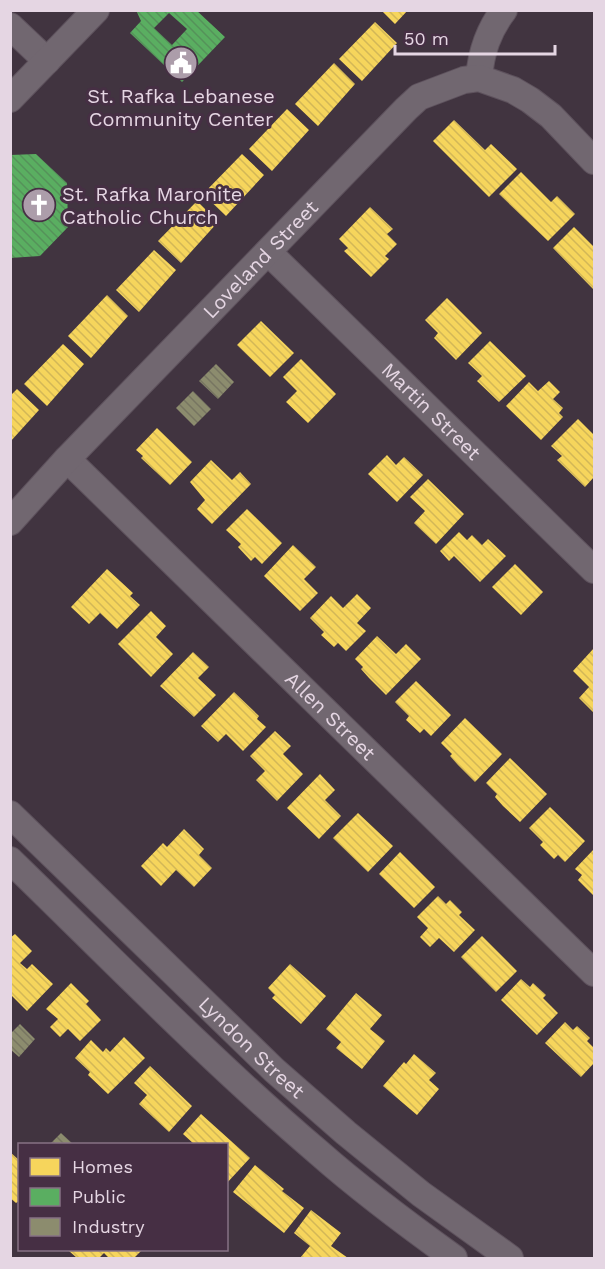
<svg xmlns="http://www.w3.org/2000/svg" width="605" height="1269" font-family="'Work Sans',sans-serif">
<defs>
<pattern id="homes-back-hatch" width="6" height="6" patternUnits="userSpaceOnUse" patternTransform="scale(1.5)"><rect width="6" height="6" fill="#f6d55c"/><path d="M-1 5l2 2M0 0l6 6M5-1l2 2" fill="none" stroke="#d3b757"/></pattern>
<pattern id="public-back-hatch" width="6" height="6" patternUnits="userSpaceOnUse" patternTransform="scale(1.5)"><rect width="6" height="6" fill="#5aae61"/><path d="M-1 5l2 2M0 0l6 6M5-1l2 2" fill="none" stroke="#55925a"/></pattern>
<pattern id="industry-back-hatch" width="6" height="6" patternUnits="userSpaceOnUse" patternTransform="scale(1.5)"><rect width="6" height="6" fill="#8c8c6e"/><path d="M-1 5l2 2M0 0l6 6M5-1l2 2" fill="none" stroke="#777561"/></pattern>
</defs>
<rect width="100%" height="100%" fill="#413440"/>
<path fill="url(#homes-back-hatch)" d="M381,10H408L395,24Z
M375,22L397,43L362,81L339,59Z
M334,63L355,84L318,126L295,104Z
M287,109L309,130L272,171L249,149Z
M454,120L485,150L491,144L517,169L489,197L433,141Z
M242,154L264,175L226,216L203,194Z
M521,172L551,202L557,196L575,214L548,241L499,194Z
M197,201L218,222L181,263L158,241Z
M370,207L393,229L387,234L397,244L385,256L389,259L371,277L344,251L348,248L339,239Z
M574,227L594,247V290L553,248Z
M154,250L176,270L139,312L116,290Z
M107,295L128,316L91,358L68,336Z
M447,298L482,333L456,360L434,338L438,333L425,320Z
M261,321L294,353L270,377L237,345Z
M490,341L526,376L499,402L477,381L482,376L468,363Z
M63,344L84,364L47,406L24,384Z
M301,359L336,394L308,423L286,402L297,391L283,377Z
M549,381L560,392L553,399L563,408L559,413L563,417L541,440L506,406L529,382L538,391Z
M17,389L39,410L10,442V396Z
M578,419L594,435V477L585,487L557,460L562,456L551,446Z
M157,428L192,462L170,485L141,458L143,456L136,450Z
M387,455L396,465L404,457L423,475L397,502L368,474Z
M211,460L232,480L240,472L251,484L212,524L197,509L205,500L190,482Z
M428,479L464,514L436,544L414,523L425,511L410,497Z
M247,509L282,543L262,564L255,557L251,561L238,547L241,544L226,530Z
M459,532L467,540L472,535L482,545L488,539L506,556L480,582L454,556L449,561L440,551Z
M293,545L316,567L304,579L318,593L300,611L264,576Z
M515,564L543,592L521,615L492,587Z
M107,569L133,593L130,596L140,605L117,629L100,613L89,624L71,607Z
M357,594L371,608L357,623L366,631L346,651L338,643L334,647L321,635L324,632L310,618L331,596L343,608Z
M151,611L166,626L156,637L173,654L151,677L118,644Z
M377,636L396,654L406,644L421,659L386,695L369,678L361,669L363,667L355,659Z
M594,648V713L579,698L589,687L573,671Z
M193,652L209,667L198,678L216,695L194,717L160,686Z
M416,681L451,715L431,736L424,729L420,733L406,720L409,716L395,702Z
M234,692L259,716L257,719L266,727L243,751L226,734L218,742L201,726Z
M465,718L502,754L475,782L458,765L450,756L452,754L441,743Z
M275,731L291,746L283,754L303,774L277,801L256,780L265,771L250,756Z
M510,758L547,794L520,822L503,806L495,797L497,794L486,783Z
M320,774L335,790L325,800L341,816L319,839L287,808Z
M550,807L585,841L565,862L558,855L554,859L540,845L543,842L529,828Z
M358,813L393,846L368,872L333,838Z
M184,829L204,849L199,855L212,868L194,887L176,870L161,886L141,866L163,843L167,847Z
M594,849V896L578,880L582,875L575,869Z
M400,852L435,887L414,908L379,874Z
M438,896L446,904L450,900L462,912L459,915L475,930L454,952L439,938L430,947L420,937L428,928L417,917Z
M15,934L32,951L20,963L27,969L32,964L53,984L27,1011L10,994V938Z
M482,936L517,971L496,992L461,957Z
M290,964L326,996L301,1024L272,998L275,995L268,988Z
M521,979L530,987L533,983L546,995L543,998L558,1013L537,1035L501,1000Z
M71,983L89,1001L86,1004L101,1020L80,1041L68,1029L60,1037L50,1027L58,1019L46,1009Z
M356,993L382,1015L370,1029L385,1041L362,1069L336,1048L341,1042L326,1029Z
M565,1022L573,1030L577,1026L590,1038L587,1041L594,1048V1063L581,1077L545,1043Z
M124,1037L145,1058L108,1094L88,1075L90,1072L75,1058L91,1040L103,1052L106,1048L110,1052Z
M414,1054L436,1073L429,1080L439,1089L417,1115L383,1086L404,1062L406,1064Z
M150,1066L192,1106L169,1132L139,1104L147,1095L134,1083Z
M201,1114L250,1158L226,1184V1144H194L183,1134Z
M10,1152L20,1161V1200L16,1203L10,1198Z
M255,1165L284,1189L282,1191L304,1208L284,1233L233,1192Z
M311,1210L341,1233L331,1246L348,1258H300L310,1246L294,1233Z
M71,1250H140L141,1251L134,1258H109L104,1253L99,1258H77L69,1251Z"/>
<path fill="url(#public-back-hatch)" fill-rule="evenodd" d="M136,10H196L225,37L182,82L130,33L141,21ZM169,13L187,29L172,45L154,28Z
M36,154L67,183L68,227L40,256L10,258V155Z"/>
<path fill="url(#industry-back-hatch)" d="M216,364L234,382L218,399L199,381Z
M193,391L211,409L194,426L176,408Z
M20,1024L35,1039L19,1057L10,1049V1034Z
M61,1133L73,1144H50Z"/>
<g fill="none" stroke-linecap="round" stroke-linejoin="round">
<g stroke="#5e525d" stroke-width="28">
<g id="minor">
<path d="M10,26L47,61"/>
<path d="M479,78C481,52 488,31 504,10"/>
<path d="M10,99L96,10"/>
<path id="s1" d="M268,252L594,570"/>
<path id="s2" d="M67,459L594,973"/>
<path id="s3" d="M10,522L67,459L406,109L419,97L464,80L479,78L513,90L530,100L551,116L594,161"/>
<path id="s4" d="M10,814L274,1070L346,1133L421,1194L510,1258"/>
<path d="M10,860C112,959 210,1060 318,1152C361,1190 408,1225 454,1258"/>
</g>
</g>
<use href="#minor" stroke="#716770" stroke-width="26"/>
</g>
<defs>
<g id="civic-disc" transform="scale(1.725)"><circle r="9.5" fill="#ac9daa" stroke="#462f44"/><path d="M-.6-6.5H3V-4.5H.6V-3L4-1V1h2V6H-6V1h2V-1L-.6-3ZM-1.2 2.5V6h2.4V2.5Z" fill="#fff"/></g>
<g id="church-disc" transform="scale(1.725)"><circle r="9.5" fill="#ac9daa" stroke="#462f44"/><path d="M-1.2-6h2.4v3.5h3.3v2.4h-3.3V6h-2.4V-.1h-3.3v-2.4h3.3Z" fill="#fff"/></g>
</defs>
<g fill-rule="evenodd">
<use href="#civic-disc" x="181" y="63"/>
<use href="#church-disc" x="39" y="205"/>
</g>
<g text-anchor="middle" dominant-baseline="central" stroke-width="6" stroke-linejoin="round" paint-order="stroke">
<g font-size="20" fill="#e5d6e3" stroke="#462f44">
<text x="181" y="96">St. Rafka Lebanese<tspan x="181" dy="23">Community Center</tspan></text>
<text x="62" y="194" text-anchor="start">St. Rafka Maronite<tspan x="62" dy="23">Catholic Church</tspan></text>
</g>
<g font-size="20" fill="#e5d6e3" stroke="#462f44">
<text stroke="none"><textPath href="#s3" startOffset="363">Loveland Street</textPath></text>
<text stroke="none"><textPath href="#s1" startOffset="228">Martin Street</textPath></text>
<text stroke="none"><textPath href="#s2" startOffset="368">Allen Street</textPath></text>
<text stroke="none"><textPath href="#s4" startOffset="336">Lyndon Street</textPath></text>
</g>
</g>
<rect width="605" height="1269" fill="none" stroke="#e5d6e3" stroke-width="24"/>
<rect x="18" y="1143" width="210" height="108" fill="#462f44" stroke="#867284" stroke-width="1.5"/>
<rect x="30" y="1158" width="30" height="18" fill="#f6d55c" stroke="#867284" stroke-width="1.5"/>
<text x="72" y="1173" font-size="18" fill="#e5d6e3">Homes</text>
<rect x="30" y="1188" width="30" height="18" fill="#5aae61" stroke="#867284" stroke-width="1.5"/>
<text x="72" y="1203" font-size="18" fill="#e5d6e3">Public</text>
<rect x="30" y="1218" width="30" height="18" fill="#8c8c6e" stroke="#867284" stroke-width="1.5"/>
<text x="72" y="1233" font-size="18" fill="#e5d6e3">Industry</text>
<path d="M395 45v9h160v-9" fill="none" stroke="#e5d6e3" stroke-width="3"/>
<text x="404" y="45" font-size="18" fill="#e5d6e3" stroke="#462f44" stroke-width="4.5" paint-order="stroke">50 m</text>
</svg>
